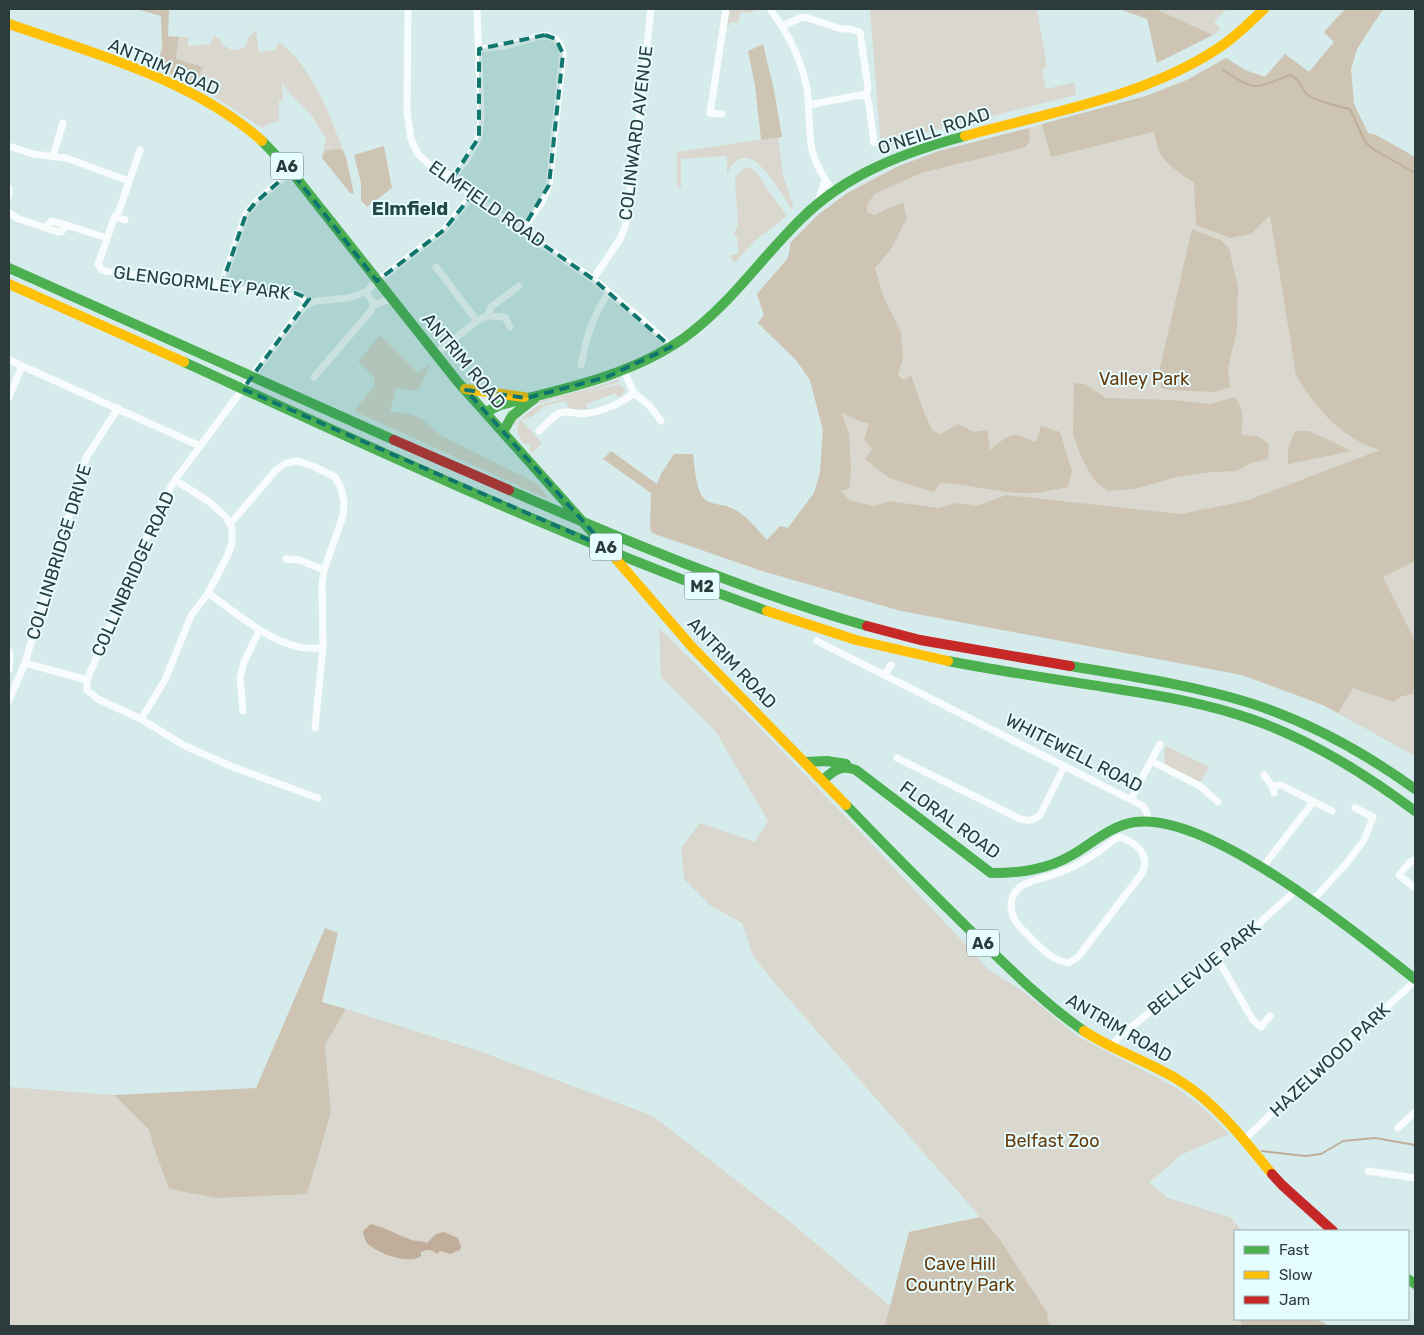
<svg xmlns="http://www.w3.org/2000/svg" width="1424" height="1335" font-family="Rubik,sans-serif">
<rect width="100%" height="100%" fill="#d6ecec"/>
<path fill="#dad8ce" d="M730,9H763L747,13L741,12L738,23L731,22L727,29Z
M870,9H1037L1047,66L1042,71L1046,89L1075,82L1076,95L928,132L881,149Z
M1156,9H1227L1214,22L1221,29L1213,35Z
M1345,9H1383L1357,49L1351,69L1354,104L1368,133L1376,135L1415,157V756L1323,705L1242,675L1030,632L788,528L814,493L820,473L823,430L810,380L796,360L758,323L764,315L757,294L788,258L791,242L819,214L846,194L870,180L899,166L926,156L1146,96L1187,80L1226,58L1245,70L1265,77L1285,54L1309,72L1334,42L1324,32Z
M256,31L259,52L275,50L278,44H282C314,71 328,111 343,150L326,151L322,158L326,139L312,116L291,95L282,83L283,102L279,99V121L268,124L262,128L195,84L202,67L176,59L179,37H188V46L210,44L214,36L219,38C224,48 234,54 245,47L249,36Z
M778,137L783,174L793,206L792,210C780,192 748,129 727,174V156L681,159V187H677V152Z
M746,167L754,170L787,216L758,238L734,263L730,255L738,254L737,236L733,235L738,226L735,179L738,173Z
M380,335L418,373L431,363L419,389L416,391L396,388L390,412L407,413L421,418L440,435L538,484L550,500L354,411L375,385L374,377L358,361Z
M619,379H620L618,382L583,394L619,384L624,388L625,391L618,398L616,393L586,404L588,409H570L565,401C550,405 546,403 535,414C531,418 528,417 524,420L522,418L537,406L567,397C547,399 524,405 515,425L511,422L533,403L599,386Z
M520,419L542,443L533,453L529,449L531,447L528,443L525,445C518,435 515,431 520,419Z
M659,628L747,715L868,840L989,970L1024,992L1077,1036L1177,1088L1203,1108L1229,1134L1181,1155L1149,1183L1168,1198L1230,1217L1242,1231H1235V1319H1240L1242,1326H9V1087L114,1095L149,1130L154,1148L170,1189L225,1198L331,1112L325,1045L346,1009L482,1052L653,1116L794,1225L890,1306L909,1232L980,1217L773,981L753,956L742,923L711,906L684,879L681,848L700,823L755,842L768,821L716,732L661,677Z
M1166,746L1209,767L1201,782L1165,764L1164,751Z"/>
<path fill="#cdc4b4" d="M136,9L169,10L168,36L179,37L176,59L203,67L195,84L156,69L162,48L161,16Z
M1119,9H1156L1213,35L1157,63L1147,19Z
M1345,9H1383L1357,49L1351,69L1354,104L1368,133L1376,135L1415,157V561L1383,577L1415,641V693L1400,697L1394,702L1353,688L1338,713L1323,705L1242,675L901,611L762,571L652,533L650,528L651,493L603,459L611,451L657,484L661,474L674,454H693C694,465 696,486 702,496C707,504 718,504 726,506C745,512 754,526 767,540L780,526L788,528L814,493L820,473L823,430L810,380L796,360L758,323L764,315L757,294L788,258L791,242L819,214L846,194L899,166L939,151L1029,128L1030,140L1026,147L921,173L874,194L867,206V212L875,215L888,208L903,203L907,218L890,251L875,268L884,298L901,331L903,358L898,375L904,380L911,375L924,412L932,430L941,434L958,424L974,432L987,430L990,450L1005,438L1016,434L1036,442L1041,426L1060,432L1072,471L1068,487C1054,489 1039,494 1026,493C997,493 970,484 941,483L933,492L889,478L865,459L872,449L864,439L869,423L861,422L842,413L849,434L851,470L849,489L840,491L851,501L875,506L889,501L938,508L957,503L976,506L1006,495L1180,514L1246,501L1380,450C1375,448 1367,446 1362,443C1331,426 1314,405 1296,375L1270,215L1251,234L1230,238L1196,225L1194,183C1182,174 1165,165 1159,151C1156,144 1157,138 1153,132L1051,157L1042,124L1146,96L1187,80L1226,58L1245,70L1265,77L1285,54L1309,72L1334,42L1324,32Z
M763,44L774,90L782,137L761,140L755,85L748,51Z
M384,146L392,188L367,207L361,200V183L354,155Z
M335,149L343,150L346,157L354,194L350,193L322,158L325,151Z
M1192,229L1220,240L1229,248L1238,288L1237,331L1228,368L1230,387L1215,392L1170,390L1161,388L1160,368Z
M1074,383L1085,384L1106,398L1172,400L1211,404L1234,397C1245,409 1242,420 1242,435L1258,436L1269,444L1268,459L1251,463L1236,471L1213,472L1176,477L1135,489L1107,491L1094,480L1082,459L1073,435Z
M1295,431H1309L1352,451L1288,464V448Z
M325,928L338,933L322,1002L346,1009L325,1045L331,1112L307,1194L217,1198L169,1189L154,1148L149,1130L114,1095L256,1088Z
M981,1217L1000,1240L1048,1314L1047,1318L1051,1326H885L909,1232Z
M1240,1319H1316L1330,1326H1242Z"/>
<path fill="#c0ae9a" d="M371,1224C387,1228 397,1235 412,1240C417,1242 420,1240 427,1243L436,1234L444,1232L458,1238L461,1246L460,1250L450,1254L440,1251L437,1254C432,1249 427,1249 421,1252V1256C409,1265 380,1254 369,1245C365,1242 364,1236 363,1231Z"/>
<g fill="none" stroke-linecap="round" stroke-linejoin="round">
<path stroke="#c0ae9a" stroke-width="2" d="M1223,70C1257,92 1253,89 1290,75C1301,79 1300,89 1308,95C1316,101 1340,107 1350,109L1365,142L1373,149L1415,173
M1262,1151L1305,1156L1321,1154L1343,1141L1375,1138L1415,1145"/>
<path stroke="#f9fcfc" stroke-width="7" d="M408,9L407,111L411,139L418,154L437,172L454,176L471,196L593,279L647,324L671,347
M770,9C787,32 802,60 807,89C810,109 808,130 812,150C816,166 824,179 833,191
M782,26L800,18L805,17L841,29H850L860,32L868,88L866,94L808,105
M479,49L505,46L545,35L556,39L561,46L563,54L549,185L542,202L522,230
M866,94L869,105L874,143
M722,114L710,113L726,9
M9,146L33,154L66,158L129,181
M53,156L63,123
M454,176L468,158L479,137L481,117L477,9
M9,188V196
M818,203L825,179
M119,211L140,150
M9,213L19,219L58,232L62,231L66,225L107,238
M125,220L115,216L98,264L101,269L105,271L295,293L300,295L308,304
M45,228L51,221L66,225
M436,267L477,321
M593,279L620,239L625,227L639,120L651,9
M222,284L246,214L255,203L291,171
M373,306L386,300L393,301
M487,316L491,307L519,286
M435,354L477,321L487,316L505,317L510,327
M9,360L200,446
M581,365C586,338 593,315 609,292
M624,371L634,393L650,406L661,421
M314,377L371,311L374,304L366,292
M9,397L22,366
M539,431C545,425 552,417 560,413C567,410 576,414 583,414C600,412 621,404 634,393
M230,524L276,470L286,463L298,461L315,467L335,477L341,488L344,502L343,516L324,570L322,585L323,647L315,728
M286,559L299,560L324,570
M208,593C236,613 286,657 323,647
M817,641L1143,806L1147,813L1148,821
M9,651L10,655L9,669
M25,663L87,680
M885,674L891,665
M9,700L25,663L86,458L118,408
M243,711L240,678L244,662L259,631
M141,719L165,680L191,616L208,593L227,557L232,543V529L226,517L208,501L175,480
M897,758L1020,819C1028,821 1033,821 1040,815L1064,767
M1151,761L1200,786L1218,802
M1264,775L1272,786L1274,793
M1272,786L1281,785L1332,811
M318,798L233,767L183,745L141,719L98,699L87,690V680L158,510L175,480L302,309L308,304L316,301L348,298L366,292L377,281L444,230L471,196
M1131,799L1160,744
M1120,837C1137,843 1149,853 1143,872L1078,957L1068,963C1049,959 1038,945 1025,932C1017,925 1011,917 1011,906C1011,884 1033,881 1050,876C1058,873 1066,870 1075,866C1083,861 1093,856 1101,850C1108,845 1112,840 1120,837Z
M1415,860L1410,862L1399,875L1415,888
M1262,868L1313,802
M1312,901L1346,864L1364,840L1373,817L1355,808
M1217,958L1253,1020L1261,1027L1270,1016
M1112,1046L1119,1037L1254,928L1296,890
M1398,1128L1415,1112
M1244,1140L1304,1082L1415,981
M1368,1171L1415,1178"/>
<path stroke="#4caf50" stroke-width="10" d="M262,141L291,171L457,381L616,559
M9,268L394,440
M184,362C376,450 568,540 767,611
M486,412L500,405C563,389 630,376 684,338C730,305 761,258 801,219C846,174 905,152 965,136
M503,432L512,416L535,398
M509,490C626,541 745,591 867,626
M948,661C1004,672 1061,680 1117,689C1163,696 1209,704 1254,720C1313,741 1365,774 1415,811
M1070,666C1130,676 1191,685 1250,703C1309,722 1365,753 1415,789
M805,762L827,761L846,764
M823,780C834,770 842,764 856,770L991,873C1019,873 1047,870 1072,855C1091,844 1112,825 1135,822C1210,812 1356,933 1415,979
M846,805C889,850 933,894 978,938C1012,971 1045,1004 1084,1031
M1408,1279L1415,1284"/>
<path stroke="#ffc107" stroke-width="10" d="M9,24C93,53 195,80 262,141
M965,136C1050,112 1142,98 1217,49C1235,38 1249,23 1264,9
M9,284L184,362
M465,389L524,397
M616,559L692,647L846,805
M767,611L856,640L948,661
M1084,1031C1114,1051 1150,1062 1180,1081C1217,1104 1245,1141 1272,1174"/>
<path stroke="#c62828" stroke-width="10" d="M394,440L509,490
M867,626L920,640L1070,666
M1272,1174L1282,1185L1333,1231"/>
</g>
<path fill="#0f766e" fill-opacity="0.2" stroke="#0f766e" stroke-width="4" stroke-dasharray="10 6" stroke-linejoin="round" d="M545,35L556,39L563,54L549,185L522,230L593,279L671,347L607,377L527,398L466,390L607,548L243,389L309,299L295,293L222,284L246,214L255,203L291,171L377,281L444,230L471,196L454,176L479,137V49Z"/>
<g text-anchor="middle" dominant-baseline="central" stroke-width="4" stroke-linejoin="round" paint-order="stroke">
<g fill="#e6fdff" stroke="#647677" stroke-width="1">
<rect x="271" y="152.5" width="32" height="27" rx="4"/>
<rect x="590" y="533.5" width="32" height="27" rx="4"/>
<rect x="684.5" y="572.5" width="35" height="27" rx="4"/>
<rect x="967" y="929.5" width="32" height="27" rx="4"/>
</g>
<g font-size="16" font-weight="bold" fill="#2c3c3d">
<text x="287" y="166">A6</text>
<text x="606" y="547">A6</text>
<text x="702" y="586">M2</text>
<text x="983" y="943">A6</text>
</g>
<g font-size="18" fill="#2c3c3d" stroke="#e6fdff">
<text transform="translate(164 67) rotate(23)">ANTRIM ROAD</text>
<text transform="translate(934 131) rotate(-18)">O'NEILL ROAD</text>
<text transform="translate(636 133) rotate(-83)">COLINWARD AVENUE</text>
<text transform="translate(487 204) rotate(35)">ELMFIELD ROAD</text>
<text transform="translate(202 283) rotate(7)">GLENGORMLEY PARK</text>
<text transform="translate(464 361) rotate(50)">ANTRIM ROAD</text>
<text transform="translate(59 552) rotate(-73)">COLLINBRIDGE DRIVE</text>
<text transform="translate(133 574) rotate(-66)">COLLINBRIDGE ROAD</text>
<text transform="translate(732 663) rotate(46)">ANTRIM ROAD</text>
<text transform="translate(1074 753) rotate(27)">WHITEWELL ROAD</text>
<text transform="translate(950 820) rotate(36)">FLORAL ROAD</text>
<text transform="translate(1204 968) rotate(-39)">BELLEVUE PARK</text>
<text transform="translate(1119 1028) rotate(30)">ANTRIM ROAD</text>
<text transform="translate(1330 1060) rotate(-43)">HAZELWOOD PARK</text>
</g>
<g font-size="18" fill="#683b08" stroke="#e6fdff">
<text x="1144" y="379">Valley Park</text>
<text x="1052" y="1141">Belfast Zoo</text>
<text x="960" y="1264">Cave Hill<tspan x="960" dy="21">Country Park</tspan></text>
</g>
<g font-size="19" font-weight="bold" fill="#234649" stroke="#e6fdff">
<text x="410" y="208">Elmfield</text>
</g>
</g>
<rect width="1424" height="1335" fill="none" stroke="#2c3c3d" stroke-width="20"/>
<rect x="1234" y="1230" width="175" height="90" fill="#e6fdff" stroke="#9cb0b1"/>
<rect x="1244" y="1246" width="25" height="8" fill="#4caf50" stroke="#9cb0b1"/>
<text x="1279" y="1255" font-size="15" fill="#2c3c3d">Fast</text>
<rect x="1244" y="1271" width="25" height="8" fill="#ffc107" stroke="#9cb0b1"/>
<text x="1279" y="1280" font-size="15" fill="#2c3c3d">Slow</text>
<rect x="1244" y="1296" width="25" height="8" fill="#c62828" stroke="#9cb0b1"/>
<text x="1279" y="1305" font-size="15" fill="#2c3c3d">Jam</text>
</svg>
